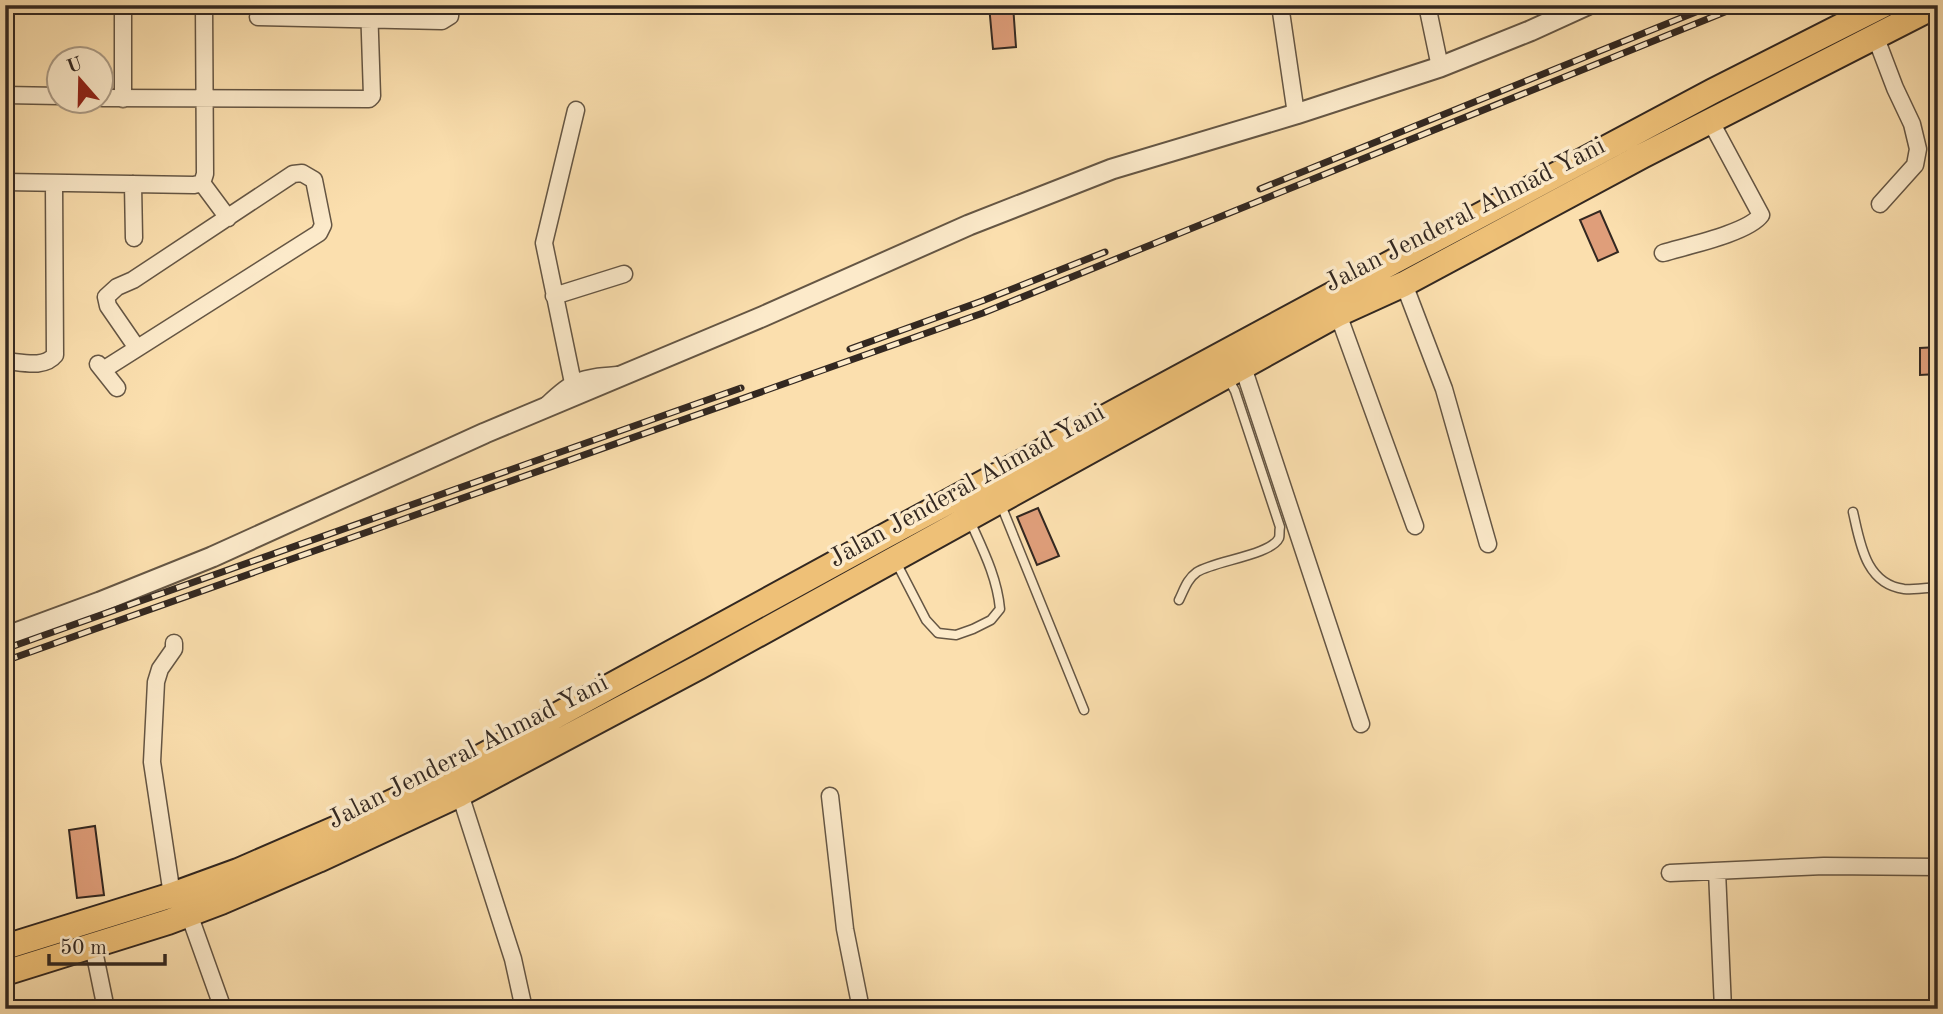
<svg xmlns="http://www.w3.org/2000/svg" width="1943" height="1014" font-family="'Old Standard TT',serif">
<rect width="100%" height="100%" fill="#fbdfae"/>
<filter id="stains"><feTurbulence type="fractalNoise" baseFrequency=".00286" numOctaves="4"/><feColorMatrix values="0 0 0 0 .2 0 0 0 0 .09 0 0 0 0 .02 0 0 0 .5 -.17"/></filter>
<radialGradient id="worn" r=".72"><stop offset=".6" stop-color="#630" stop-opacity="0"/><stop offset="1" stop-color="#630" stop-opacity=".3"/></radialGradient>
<path fill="#df9e7a" stroke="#332821" stroke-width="2" d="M989,5H1013L1016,47L993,49Z
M1600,211L1618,252L1598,261L1580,220Z
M1938,347V374L1920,375V348Z
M1038,508L1059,556L1037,565L1017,517Z
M95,826L104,895L77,898L69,830Z"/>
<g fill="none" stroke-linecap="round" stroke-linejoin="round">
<g stroke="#655644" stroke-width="11">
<path id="service" d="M1001,505L1084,710
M1853,512C1860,542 1865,584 1904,589C1915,590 1927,588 1938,587
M896,562L926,620L938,633L956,635L973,629L991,620L1000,609C997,577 983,550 970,521
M1179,600C1184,590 1187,579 1197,572C1214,561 1271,555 1279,538C1280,535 1279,531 1280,527L1235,391L1229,380"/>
</g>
<g stroke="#655644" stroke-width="19">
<path id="minor" d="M123,5V99
M1280,5L1296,114
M1427,5L1440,67
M258,17L442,21L450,16L451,5
M1876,38L1895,88L1912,124L1918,149L1915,165L1880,204
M5,95L60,96
M102,98L369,99L372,96L369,5
M5,182L194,185L202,183L205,174L204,5
M202,183L228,218
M133,184L134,238
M1663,253C1686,246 1748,233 1761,215L1711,122
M1404,284L1444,389L1488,544
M554,296L624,274
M1338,314L1415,526
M5,361C21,362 44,369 55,355L54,183
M98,364L117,388
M1243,367L1361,724
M103,370L319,233L323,225L314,180L302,173L293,174L133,280L117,287L106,297L108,306L137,348
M573,383L544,243L576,110
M547,405C574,379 580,378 617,375
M460,794L513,959L524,1009
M830,796L845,929L861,1009
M1717,871L1723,1009
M1670,873L1824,866L1938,867
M172,895L152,762L156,682L160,669L174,649V643
M189,914L223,1009
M93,946L106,1009"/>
</g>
<g stroke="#655644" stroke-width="23">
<path id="tertiary" d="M5,637L100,602L212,557L485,433L764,316L969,225L1112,169L1296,114L1440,67L1530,31L1587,5"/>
</g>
<g stroke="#332821" stroke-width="28">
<path id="trunk" d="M5,947L172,895L238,871L344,825L444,777L885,536L1402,257L1713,91L1883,5
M5,973L168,922L221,902L318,860L460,794L699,667L1338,314L1404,284L1642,156L1937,5"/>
</g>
<use href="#service" stroke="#fceaca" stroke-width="8"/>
<use href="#minor" stroke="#fceaca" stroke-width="16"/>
<use href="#tertiary" stroke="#fceaca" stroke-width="19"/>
<use href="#trunk" stroke="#eec077" stroke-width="24"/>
<g stroke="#332821" stroke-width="7">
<path id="rail" d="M1260,189L1713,5
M850,349L982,301L1105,252
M5,649L741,388
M5,661L983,313L1742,5"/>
</g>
<use href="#rail" stroke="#fceaca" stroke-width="4.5" stroke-dasharray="13" stroke-linecap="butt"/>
</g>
<g text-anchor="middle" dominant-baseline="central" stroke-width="7" stroke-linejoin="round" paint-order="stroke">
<g font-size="26" fill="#332821" stroke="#fceaca">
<text transform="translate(1465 215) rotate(-27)">Jalan Jenderal Ahmad Yani</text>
<text transform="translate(967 486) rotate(-29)">Jalan Jenderal Ahmad Yani</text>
<text transform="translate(468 752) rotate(-27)">Jalan Jenderal Ahmad Yani</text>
</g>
</g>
<rect width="1943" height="1014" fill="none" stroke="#fbdfae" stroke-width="28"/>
<rect x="7" y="7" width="1929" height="1000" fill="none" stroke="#332821" stroke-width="3.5"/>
<rect x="14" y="14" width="1915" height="986" fill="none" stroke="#332821" stroke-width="2"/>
<g transform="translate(80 80) rotate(340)"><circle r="33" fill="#fceaca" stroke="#ac9c86" stroke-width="2"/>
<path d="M0-5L12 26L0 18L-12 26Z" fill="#8f2418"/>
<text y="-10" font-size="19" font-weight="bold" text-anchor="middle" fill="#332821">U</text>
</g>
<path d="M49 954v10h116v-10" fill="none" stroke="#332821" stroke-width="3.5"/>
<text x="60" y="954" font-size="21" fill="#332821" stroke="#fceaca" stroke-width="5" paint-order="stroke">50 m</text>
<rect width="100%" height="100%" filter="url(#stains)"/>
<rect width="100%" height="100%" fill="url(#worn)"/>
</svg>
